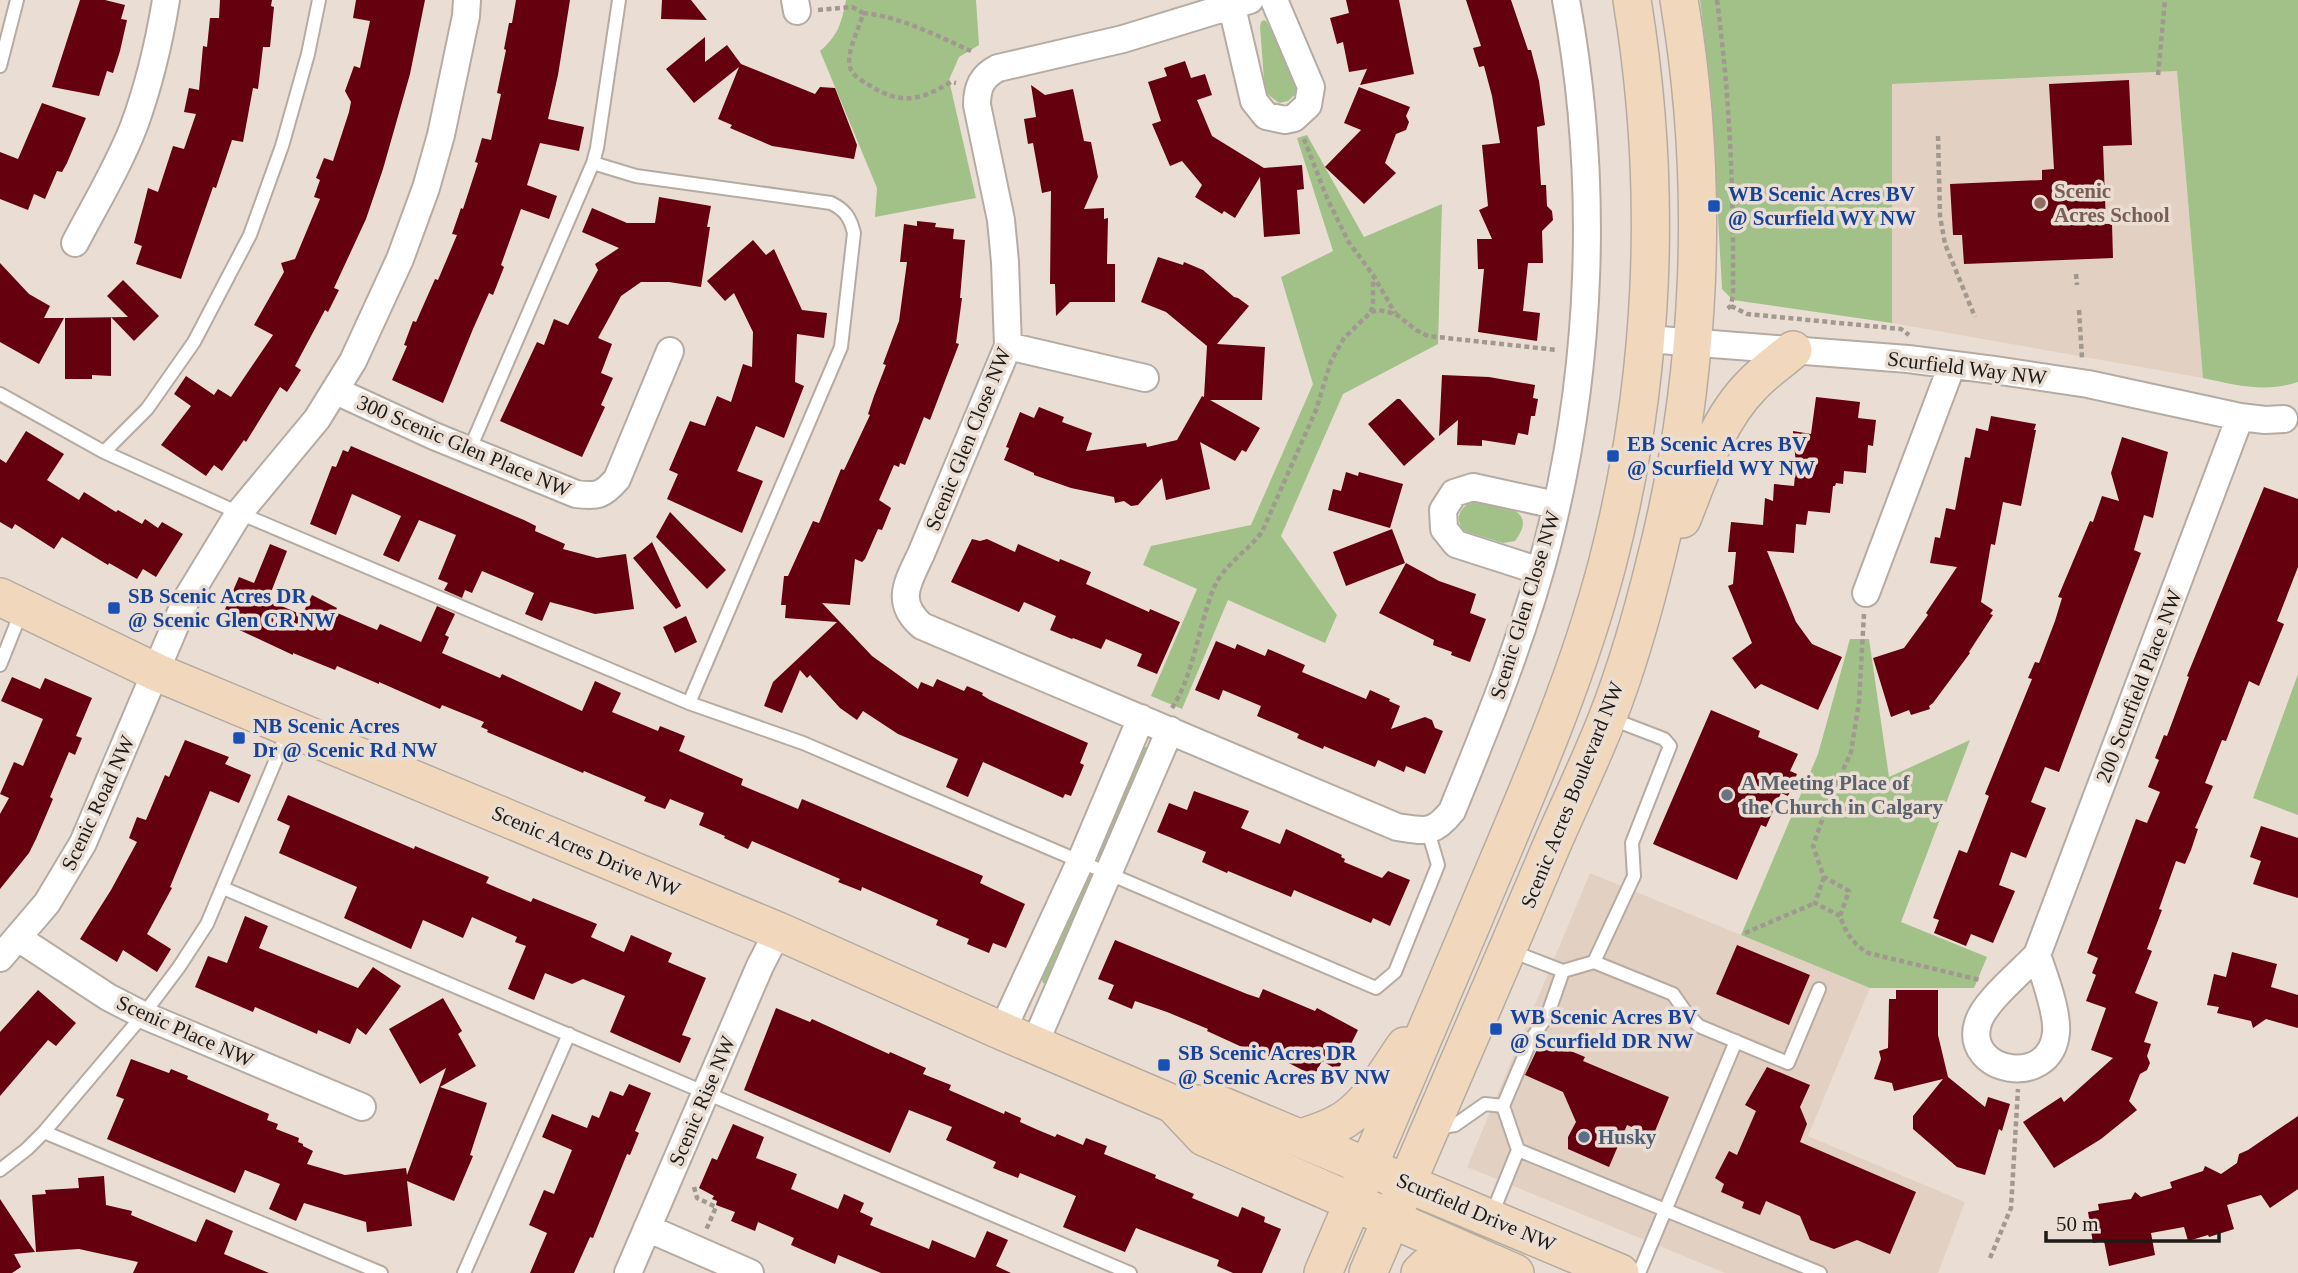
<svg xmlns="http://www.w3.org/2000/svg" width="2298" height="1273" font-family="Georgia,serif">
<rect width="100%" height="100%" fill="#eaded4"/>
<path fill="#e2d1c2" d="M2177,71L2203,378L1892,323V84Z
M1590,873L1870,988L1808,1136L1965,1202L1938,1273H1725L1467,1167Z"/>
<path fill="#a1c188" d="M846,0H976L979,45L959,57L949,80L976,198L875,217L877,188L820,51C838,36 842,22 846,0Z
M1700,0H2298V382C2266,393 2235,385 2203,378L2177,71L1892,84V323L1733,300L1722,289L1711,91Z
M1264,20L1267,22L1296,84V94L1288,101L1279,103L1265,92L1260,27L1261,22Z
M1307,135L1364,237L1442,204L1438,344L1343,394L1281,536L1337,615L1325,643L1228,600L1182,709L1151,696L1197,589L1143,565L1151,546L1251,525L1313,384L1281,277L1333,251L1297,138Z
M1473,500C1497,505 1541,507 1515,541L1503,543L1464,531C1453,517 1461,508 1473,500Z
M1850,639H1869L1889,777L1970,740L1901,922L1987,957L1974,988H1870L1741,935L1818,754Z
M2298,674V815L2253,798Z
M1143,746L1148,748L1103,859L1094,855Z
M1087,873L1097,876L1048,985L1043,983L1042,979Z"/>
<path fill="#65000e" d="M80,0H105L125,5L121,19L127,20L120,51L113,73L107,71L99,96L52,87Z
M220,0H272L271,6L274,7L270,47H263L258,89L253,88L243,142L232,140L216,188L213,187L181,279L136,264L142,246L134,243L148,188L158,192L173,146L184,149L196,114L184,112L189,88L199,90L203,46L207,47L210,18H219Z
M356,0H425L410,74L383,169L366,219L334,288L339,290L328,312L325,310L295,366L301,370L287,392L280,387L246,442L244,440L222,471L214,465L206,476L161,445L191,406L174,394L186,376L214,395L218,389L231,397L273,335L254,325L284,272L281,263L295,259L320,199L314,197L320,180L316,178L324,158L333,161L349,112L351,102L345,91L354,66L360,68L370,21L353,18Z
M516,0H570L558,75L548,119L584,127L579,151L540,143L527,185L557,196L549,219L521,209L501,265L504,267L493,295L489,293L473,329L443,403L392,380L407,346L404,345L413,321L416,322L435,279L438,280L457,235L452,234L461,208L463,209L478,163L475,162L482,138L491,140L501,94L497,93L506,50L504,49L509,23H512Z
M662,0H691L707,20L661,19Z
M1346,0H1399L1414,74L1360,85L1367,69L1349,72L1343,42L1337,44L1330,18L1349,13Z
M1466,0H1511L1528,50H1531L1539,81L1545,125L1537,127L1541,185H1546L1547,206L1552,211L1553,220L1542,231L1543,263H1528L1523,311L1540,313L1537,341L1478,332L1484,269H1478L1477,239H1492L1479,210L1488,206L1482,145L1500,143L1492,96L1484,66L1479,67L1473,48L1481,46Z
M705,37V62L727,45L741,64L815,94L820,87L835,88L857,145L854,159L772,146L730,128L732,125L718,119L739,67L694,103L666,69Z
M1185,61L1191,78L1205,74L1212,95L1197,100L1212,136L1264,168L1302,165L1304,189L1297,190L1300,234L1264,237L1260,177L1235,218L1224,211L1222,214L1195,197L1202,185L1182,161L1170,166L1152,124L1161,121L1148,82L1167,76L1164,68Z
M2129,80L2132,145L2103,146L2106,224H2112L2113,258L1964,264L1962,235H1953L1950,184L2042,180V170L2054,169L2049,84Z
M1031,85L1045,95L1073,89L1084,141L1091,142L1098,177L1084,209L1104,208V219L1108,218L1107,264H1115V302H1070L1056,316L1055,284H1050L1051,191L1042,193L1033,143L1028,144L1024,119L1036,117Z
M1359,87L1410,107L1406,116L1409,122L1406,130L1396,134L1385,163L1396,173L1364,204L1325,167L1361,130L1344,123Z
M42,103L86,118L67,163L62,172L57,171L45,199L34,194L28,210L0,199V152L18,159Z
M659,197L711,206L707,227H710L701,287L669,282H641L621,296L598,338L612,344L601,373L613,378L601,405L605,407L582,457L500,421L537,342L544,345L554,319L568,325L598,270L595,264L619,248L582,232L592,208L627,223H655Z
M917,221L936,223L935,227L954,229L953,239L965,240L960,298H962L956,343L959,344L930,420L924,417L905,465L900,463L899,467L894,465L879,500L891,508L882,530L878,529L865,559L862,562L855,559L850,605L822,603L872,656L918,689L921,682L933,687L937,679L964,691L967,686L983,693L982,695L990,700L1088,743L1080,763L1084,765L1071,796L1065,794L1063,798L983,762L968,797L946,787L958,759L898,734L863,711L857,720L840,708L810,675L807,678L800,670L782,713L764,706L773,682L837,622L785,618L786,605H781L784,576H788L813,521L819,523L841,469L844,470L870,415L868,414L874,396L886,365L883,364L899,321L907,262H900L904,224L917,226Z
M753,240L766,255L774,249L802,310L827,313L824,338L797,334L795,382L804,386L784,438L756,426L737,471L763,481L742,533L667,499L678,474L669,470L690,421L705,426L717,396L731,402L743,364L752,367L753,332L734,293L725,301L707,281Z
M1158,257L1183,265L1184,262L1203,270L1234,297L1238,298L1249,306L1217,344L1265,347L1262,400H1210L1260,428L1246,452L1242,450L1235,461L1200,442L1210,489L1166,500L1162,478L1138,505L1131,506L1124,501L1115,503L1114,497L1071,488L1034,475V473L1004,460L1009,448L1006,447L1020,412L1034,418L1039,407L1064,417L1062,422L1092,433L1086,451L1146,443L1147,447L1177,440L1202,396L1204,397L1207,346L1166,312L1141,302Z
M0,263L29,294L50,306L44,318H64L39,364L0,342Z
M123,280L159,316L134,341L111,317V376L92,375V379H65V318L128,317L107,296Z
M1442,375L1489,377L1535,385L1533,398L1538,399L1535,416H1531L1528,435L1518,433L1515,445L1482,440V446L1457,445L1458,420L1439,436Z
M1816,397L1860,402L1858,418L1876,420L1873,446L1868,445L1866,473L1844,471L1843,484L1836,483L1835,486H1833L1830,513L1808,511L1806,525L1796,524L1794,553L1767,551L1796,622L1812,644L1842,657L1818,710L1761,684L1755,689L1732,658L1752,643L1728,586L1733,584L1736,552H1728L1731,522L1763,525L1765,498L1773,501L1774,484L1794,486L1796,465L1793,431L1811,434Z
M1397,399H1400L1435,439L1404,466L1368,424Z
M1991,416L2036,424L2034,430H2036L2021,506L2003,502L1995,545L1991,544L1981,602L1993,610L1990,614L1993,615L1969,652L1970,653L1933,703L1929,706L1930,709L1911,715L1909,710L1891,717L1873,658L1904,648L1928,615L1926,613L1957,567L1930,563L1935,537L1940,538L1946,508L1955,510L1965,457L1970,458L1976,428L1988,431Z
M26,431L64,454L47,480L79,500L84,492L116,512L118,510L142,524L145,519L158,528L162,522L183,534L156,577L143,569L137,579L109,563L108,565L62,537L54,549L15,524L12,529L0,522V459L6,463Z
M2122,437L2168,452L2153,518L2144,515L2134,550L2141,553L2059,772L2045,767L2031,802L2046,808L2026,858L2011,852L1999,885L2015,891L1993,943L1971,934L1966,946L1934,933L1939,920L1933,918L1959,850L1967,853L1989,796L1985,794L2032,679L2028,678L2035,662L2039,663L2055,621L2062,598L2058,597L2090,521L2093,522L2102,496L2119,501L2111,473Z
M351,446L524,520L536,526L535,531L565,544L563,549L597,558L626,554L634,609L595,614L550,602L542,621L525,614L534,593L482,571L472,593L465,590L462,598L444,590L448,583L438,579L456,535L419,520L399,562L383,555L401,516L352,494L336,535L310,524L332,466L336,467L343,450L348,452Z
M1346,472L1358,476L1359,472L1403,484L1390,528L1328,510L1333,489L1341,491Z
M2264,487L2298,499V567L2277,621L2284,624L2259,686L2249,681L2226,741L2222,740L2205,783L2213,786L2195,828L2198,829L2191,850L2185,864L2176,861L2159,909L2162,910L2147,949L2152,951L2135,993L2158,1002L2144,1042L2151,1044L2147,1056L2150,1063L2147,1070L2140,1074L2129,1101L2137,1110L2101,1139L2054,1168L2023,1122L2061,1097L2064,1102L2113,1058L2091,1050L2106,1008L2086,1001L2096,975L2092,973L2098,958L2087,953L2136,819L2147,823L2160,792L2148,787L2159,760L2155,758L2164,735L2167,736L2189,677L2187,676Z
M670,512L726,570L707,589L656,537Z
M1392,529L1405,563L1346,586L1333,552Z
M972,539L980,541L987,539L1015,552L1018,544L1059,562L1060,559L1091,572L1086,584L1149,612L1150,609L1180,622L1157,674L1137,666L1142,654L1106,639L1101,649L1073,638L1072,639L1050,630L1056,616L1024,602L1019,612L951,582Z
M652,542L681,606L676,609L633,558Z
M270,544L287,551L268,600L302,615L312,595L337,608L335,612L377,630L380,624L421,642L437,606L455,614L445,635L449,637L442,653L500,678L502,674L582,711L595,681L621,693L612,712L658,731L660,726L685,736L679,751L743,779L741,785L798,809L802,799L983,876L980,883L1025,904L1006,948L993,943L989,953L967,944L969,939L936,925L938,920L862,887L861,891L838,882L840,879L752,841L748,849L724,838L725,836L699,825L704,813L670,799L665,809L644,801L646,797L584,771L583,773L487,732L488,730L481,727L484,722L442,705L440,709L379,682V684L337,666L335,670L293,653V655L220,621L239,577L254,583Z
M1406,563L1439,581L1476,594L1470,613L1486,619L1470,662L1451,655L1452,652L1433,645L1434,640L1379,613Z
M686,616L697,642L675,653L663,627Z
M1216,641L1235,649L1237,644L1265,656L1268,649L1305,665L1302,672L1366,699L1370,690L1390,699L1389,701L1400,706L1391,729L1425,717L1432,720L1435,728L1443,731L1425,774L1406,766L1404,772L1378,760L1375,767L1324,746L1323,749L1297,738L1299,734L1257,716L1261,706L1223,690L1219,700L1195,690Z
M12,677L40,689L45,678L92,698L76,736L82,738L75,755L69,752L50,797L53,799L36,839L29,853L0,889V814L9,798L0,794L14,762L23,766L43,719L1,701Z
M1711,710L1760,731L1758,737L1798,754L1790,771L1797,774L1788,796L1781,793L1766,827L1761,825L1737,880L1653,844Z
M185,740L229,757L225,764L251,775L239,803L210,791L170,887L172,888L147,934L171,949L157,972L123,950L117,962L80,939L111,890L137,842L129,838L137,817L146,820L165,775L169,777Z
M1194,791L1249,811L1241,828L1280,844L1286,829L1342,855L1341,857L1345,859L1344,862L1382,878L1388,871L1410,880L1390,926L1373,918L1371,923L1294,890L1291,897L1228,871L1227,873L1202,862L1206,852L1157,832L1169,803L1187,810Z
M288,795L414,849L415,846L489,877L486,883L531,902L533,898L597,924L591,937L624,952L631,935L672,953L668,962L706,978L682,1035L691,1038L680,1063L610,1032L625,996L583,979L572,984L545,973L534,1000L508,989L526,946L515,942L517,937L472,917L463,938L423,920L411,949L344,918L357,887L279,853L290,826L277,820Z
M2261,826L2298,838V898L2253,884L2261,861L2250,857Z
M245,916L268,926L259,948L358,988L373,967L401,986L366,1035L357,1028L350,1044L318,1030L317,1034L255,1007L253,1012L195,987L208,956L227,963Z
M1115,940L1247,994L1259,998L1263,989L1315,1011L1317,1008L1358,1030L1338,1070L1322,1061L1314,1076L1279,1058L1277,1063L1207,1031L1208,1029L1167,1012L1135,1001L1132,1009L1108,999L1114,985L1098,979Z
M1737,945L1810,975L1789,1025L1716,994Z
M2232,952L2277,964L2271,987L2298,995V1028L2266,1019L2253,1028L2251,1021L2217,1013L2219,1007L2207,1005L2214,974L2226,977Z
M38,990L76,1023L56,1046L48,1040L0,1096V1032Z
M1896,990H1938V1035L1948,1077L1985,1107L1988,1097L2010,1104L2002,1131L1999,1129L1985,1175L1957,1167L1913,1129V1116L1943,1079L1894,1091L1892,1083L1874,1079L1881,1059L1879,1051L1888,1048L1889,999H1896Z
M443,998L462,1031L458,1034L476,1066L440,1087L487,1103L470,1155L473,1156L454,1201L407,1181L412,1226L367,1232L366,1222L304,1203L296,1221L269,1209L280,1184L245,1170L235,1193L107,1139L124,1099L116,1096L131,1059L169,1073L171,1069L188,1076L187,1079L269,1114L267,1120L278,1124L276,1129L299,1138L298,1142L303,1144V1146L313,1151L307,1164L345,1175L406,1168L407,1175L446,1068L420,1084L389,1029Z
M776,1008L810,1022L812,1019L889,1054L890,1052L926,1068L923,1074L951,1085L949,1090L1004,1114L1005,1111L1021,1118L1020,1122L1038,1130L1055,1137L1057,1134L1083,1145L1086,1138L1107,1146L1104,1154L1156,1175L1155,1178L1194,1194L1192,1198L1238,1217L1242,1207L1265,1217L1264,1222L1281,1229L1262,1273H1233L1217,1266L1219,1260L1136,1228L1125,1252L1063,1227L1076,1196L1020,1173L1018,1178L993,1168L996,1162L946,1140L952,1127L909,1110L890,1153L744,1090Z
M1542,1039L1585,1057L1583,1061L1669,1097L1653,1136L1627,1125L1609,1167L1568,1149V1137L1576,1122L1563,1092L1525,1075Z
M1767,1067L1810,1085L1800,1107L1807,1124L1800,1142L1916,1192L1890,1254L1857,1240L1834,1249L1810,1240L1800,1216L1766,1201L1760,1215L1742,1208L1744,1202L1721,1192L1724,1184L1715,1178L1729,1151L1737,1155L1756,1111L1745,1105Z
M629,1084L651,1093L635,1131L639,1133L630,1155L627,1154L593,1238L590,1237L574,1273H530L547,1233L529,1225L544,1190L554,1194L572,1150L542,1137L552,1114L587,1128L592,1115L599,1118L610,1091L623,1096Z
M2298,1116V1189L2270,1208L2261,1195L2227,1205L2234,1229L2209,1237L2208,1235L2188,1241L2184,1227L2151,1233L2155,1255L2109,1266L2104,1241L2093,1243L2088,1212L2099,1210L2098,1204L2131,1199L2135,1192L2141,1197L2172,1188L2170,1182L2203,1171L2205,1166L2221,1174L2237,1163L2239,1154L2248,1150Z
M733,1124L764,1137L756,1158L797,1174L791,1189L838,1209L844,1194L864,1203L860,1212L873,1218L870,1225L929,1249L932,1240L975,1258L987,1231L1008,1240L996,1266L1011,1273H881L838,1255L835,1264L791,1245L794,1238L758,1222L755,1231L731,1221L735,1212L716,1205L717,1201L712,1199L714,1196L699,1188L712,1158L717,1160Z
M104,1176L106,1205L132,1211L131,1215L196,1242L206,1219L233,1231L224,1254L269,1273H133L138,1262L79,1249L36,1252L32,1195L46,1194L45,1190L79,1188L78,1178Z
M0,1199L35,1252L14,1254L21,1267L12,1273H0Z"/>
<g fill="none" stroke-linecap="round" stroke-linejoin="round">
<g stroke="#b6aba2" stroke-width="16">
<path id="lane" d="M0,66L17,0
M593,163L636,176L831,203C845,210 850,217 854,233L841,347L689,703
M0,394L104,452L239,513L689,703L803,743L1376,988L1395,972L1438,865L1428,831
M469,451L593,163L597,148L619,0
M104,452L147,409L194,342L250,235L282,146L308,54L319,0
M0,665L22,610
M223,888L1130,1273
M1511,951L1563,971L1594,962L1673,994L1687,1014L1699,1026L1788,1063L1819,989
M1594,962L1634,876L1632,843L1670,746L1664,739L1612,719
M1436,1128L1455,1125L1485,1104L1503,1106
M44,1132L381,1273
M1518,1150L1820,1273
M0,1170L27,1149L44,1132L143,1015L179,967L207,924L288,731
M1492,1214L1518,1150L1503,1106L1531,1040L1548,1014L1563,971
M464,1273L569,1034
M1639,1273L1736,1041"/>
</g>
<g stroke="#b6aba2" stroke-width="30">
<path id="street" d="M795,0L797,11
M1250,0L1123,39L998,68C982,76 977,87 977,105L1001,220L1005,262L1008,346L921,554C908,582 894,602 922,626L1397,827C1425,831 1433,835 1452,811C1488,723 1524,635 1548,542C1593,366 1599,178 1566,0
M1232,7L1254,101L1266,116L1285,120L1294,118L1308,105L1311,87L1274,0
M75,243C95,205 118,167 134,126C149,85 159,43 166,0
M1647,339L1908,359L1994,370L2088,384L2240,417L2265,420L2284,419
M1008,346L1145,378
M336,391L434,436L576,494C598,497 603,495 617,479L670,351
M1540,571L1456,544L1444,529L1443,510L1454,493L1473,487L1556,505
M1866,593L1952,365
M18,938L108,997L143,1015L362,1107
M2037,955L2240,417
M2037,955C2044,975 2058,1012 2056,1033C2050,1090 1963,1072 1978,1023C1984,1002 2021,972 2037,955Z
M0,958L47,903L83,843L186,600L239,513L317,419L353,361L400,259L426,188L441,135L466,16L467,0
M1002,1031L1081,860L1141,718
M1035,1043L1170,730
M647,1228L750,1273
M628,1273L760,966L778,931"/>
</g>
<g stroke="#b6aba2" stroke-width="40">
<path id="secondary" d="M1682,519C1700,474 1717,420 1752,385C1764,372 1780,361 1793,350
M0,597L156,672L778,931L1002,1031L1173,1104L1204,1137L1515,1273
M1173,1104H1218L1620,1273
M1301,1138C1313,1134 1326,1130 1337,1124C1367,1109 1386,1073 1405,1046
M1323,1273C1373,1158 1422,1043 1470,928C1520,808 1574,690 1607,565C1655,380 1663,188 1632,0
M1368,1273C1428,1133 1489,994 1548,854C1567,809 1589,765 1607,719C1627,668 1643,612 1656,559C1702,378 1710,184 1679,0
M1420,1273L1426,1267L1468,1254"/>
</g>
<path stroke="#a19890" stroke-width="4.5" stroke-dasharray="5 3.5" stroke-linecap="butt" d="M1717,0C1730,98 1734,195 1733,294L1731,306L1725,310
M818,10L852,7L863,13C860,28 846,51 850,67C852,75 862,81 869,85C900,105 920,101 951,82L956,83
M863,13C902,17 935,35 971,51
M2158,75L2165,0
M1938,136L1940,216L1945,244L1975,317
M1304,139L1327,198L1348,241L1373,275L1395,313
M2076,274L2077,285
M1731,306L1747,314L1901,329L1909,335
M2079,310L2082,358
M1371,312L1373,301V278
M1864,614L1859,702L1851,752L1826,809L1813,846L1824,877L1849,891L1840,916C1846,933 1852,943 1868,953L1980,980
M1172,708C1193,677 1199,625 1213,590C1222,566 1247,552 1262,532L1316,410L1331,361L1344,338L1371,312L1379,310L1396,314L1416,330L1428,336L1557,350
M1824,877L1815,903L1840,916
M1745,933L1815,903
M694,1187L697,1198L716,1207L706,1230
M1990,1258L2011,1208L2018,1089"/>
<use href="#lane" stroke="#fff" stroke-width="12"/>
<use href="#street" stroke="#fff" stroke-width="26"/>
<use href="#secondary" stroke="#f1d8bc" stroke-width="37"/>
</g>
<circle fill="#8d6e63" stroke="#eaded4" stroke-width="2.5" cx="2040" cy="203" r="7"/>
<g fill="#1a4fb4" stroke="#eaded4" stroke-width="2.5">
<rect x="1707" y="199" width="14" height="14" rx="3.5"/>
<rect x="1606" y="449" width="14" height="14" rx="3.5"/>
<rect x="107" y="601" width="14" height="14" rx="3.5"/>
<rect x="232" y="731" width="14" height="14" rx="3.5"/>
<rect x="1489" y="1022" width="14" height="14" rx="3.5"/>
<rect x="1157" y="1058" width="14" height="14" rx="3.5"/>
</g>
<circle fill="#6b7280" stroke="#eaded4" stroke-width="2.5" cx="1727" cy="795" r="7"/>
<circle fill="#5c6f8a" stroke="#eaded4" stroke-width="2.5" cx="1584" cy="1137" r="7"/>
<g text-anchor="middle" dominant-baseline="central" stroke-width="7" stroke-linejoin="round" paint-order="stroke">
<g font-size="21" font-weight="bold" fill="#785e54" stroke="#eaded4" text-anchor="start">
<text x="2054" y="191">Scenic<tspan x="2054" dy="24">Acres School</tspan></text>
</g>
<g font-size="21" font-weight="bold" fill="#164399" stroke="#eaded4" text-anchor="start">
<text x="1728" y="194">WB Scenic Acres BV<tspan x="1728" dy="24">@ Scurfield WY NW</tspan></text>
<text x="1627" y="444">EB Scenic Acres BV<tspan x="1627" dy="24">@ Scurfield WY NW</tspan></text>
<text x="128" y="596">SB Scenic Acres DR<tspan x="128" dy="24">@ Scenic Glen CR NW</tspan></text>
<text x="253" y="726">NB Scenic Acres<tspan x="253" dy="24">Dr @ Scenic Rd NW</tspan></text>
<text x="1510" y="1017">WB Scenic Acres BV<tspan x="1510" dy="24">@ Scurfield DR NW</tspan></text>
<text x="1178" y="1053">SB Scenic Acres DR<tspan x="1178" dy="24">@ Scenic Acres BV NW</tspan></text>
</g>
<g font-size="21" fill="#1e1a16" stroke="#eaded4">
<text transform="translate(1967 368) rotate(7)">Scurfield Way NW</text>
<text transform="translate(968 439) rotate(-68)">Scenic Glen Close NW</text>
<text transform="translate(464 446) rotate(23)">300 Scenic Glen Place NW</text>
<text transform="translate(1525 605) rotate(-73)">Scenic Glen Close NW</text>
<text transform="translate(2139 686) rotate(-69)">200 Scurfield Place NW</text>
<text transform="translate(1572 795) rotate(-68)">Scenic Acres Boulevard NW</text>
<text transform="translate(98 803) rotate(-65)">Scenic Road NW</text>
<text transform="translate(586 851) rotate(23)">Scenic Acres Drive NW</text>
<text transform="translate(185 1031) rotate(24)">Scenic Place NW</text>
<text transform="translate(702 1101) rotate(-67)">Scenic Rise NW</text>
<text transform="translate(1476 1212) rotate(23)">Scurfield Drive NW</text>
</g>
<g font-size="21" font-weight="bold" fill="#5b616d" stroke="#eaded4" text-anchor="start">
<text x="1741" y="783">A Meeting Place of<tspan x="1741" dy="24">the Church in Calgary</tspan></text>
</g>
<g font-size="21" font-weight="bold" fill="#4e5e75" stroke="#eaded4" text-anchor="start">
<text x="1598" y="1137">Husky</text>
</g>
</g>
<path d="M2046 1231v10h173v-10" fill="none" stroke="#1e1a16" stroke-width="3.5"/>
<text x="2056" y="1231" font-size="21" fill="#1e1a16" stroke="#eaded4" stroke-width="5" paint-order="stroke">50 m</text>
</svg>
